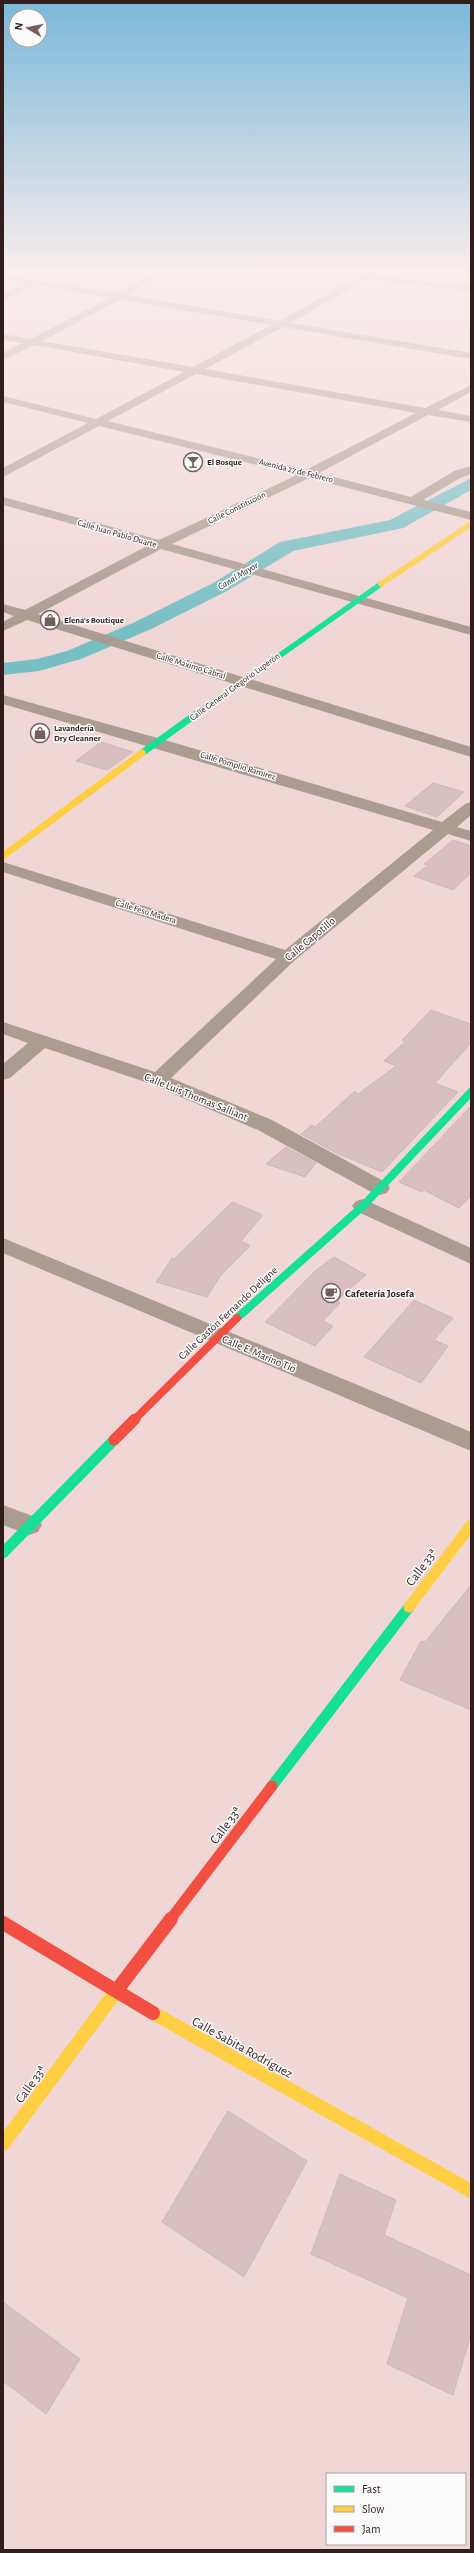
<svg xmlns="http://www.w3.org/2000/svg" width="474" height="2553" font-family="'Alegreya Sans',sans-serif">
<rect width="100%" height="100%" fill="#f1d6d6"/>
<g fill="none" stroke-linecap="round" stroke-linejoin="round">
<path fill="#76bfc3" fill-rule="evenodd" d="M471,478V490L403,528L293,551L227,591L149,630L81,659L39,671L3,675V663L37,659L67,651L135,622L213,583L280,542L390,520Z"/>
</g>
<path fill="#d9bec2" stroke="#ceb8ba" d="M101,742L133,752L107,770L76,761Z
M433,783L464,792L437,817L405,806Z
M453,840L471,846V873L453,890L414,876L428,865L424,864Z
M431,1010L471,1024V1043L435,1083L458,1092L382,1172L334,1152L301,1134L312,1125L315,1127L355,1091L358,1094L396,1066L384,1061L406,1041L402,1040Z
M471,1106V1196L459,1208L424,1190L422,1192L399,1182Z
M286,1147L316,1163L305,1177L266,1164Z
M232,1202L263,1215L241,1241L250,1246L221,1275L207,1297L156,1282L172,1258L174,1259Z
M334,1257L366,1275L336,1301L340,1303L323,1321L333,1326L315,1346L265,1322L316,1270Z
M414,1300L453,1318L434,1340L448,1346L421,1383L364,1357Z
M471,1585V1710L400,1680L421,1641L425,1642Z
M228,2111L307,2161L244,2277L162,2222Z
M340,2174L396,2200L384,2235L471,2275V2334L453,2395L387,2364L408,2298L311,2254Z
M3,2302L80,2359L46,2414L3,2381Z"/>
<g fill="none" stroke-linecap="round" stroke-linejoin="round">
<path fill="#aa9c90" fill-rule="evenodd" d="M157,271H168L128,295L280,321L354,279L307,274L303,271L362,274L368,271H378L374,275L471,285V291L365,280L291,323L471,353V359L283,327L205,369L425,408L471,385V392L438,410L471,416V422L428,415L319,473L411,497L454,471L471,466V474L462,477L423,500L471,512V520L309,478L172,544L471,627V635L161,549L38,614L471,747V757L27,620L3,631V622L14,616L3,612V604L25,610L149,545L3,505V497L159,540L297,475L99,426L3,477V468L88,423L3,402V396L96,419L184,372L34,345L3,360V353L22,343L3,340V334L31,339L109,298L35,285L3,301V294L24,283L3,280V274L117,293ZM120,300L271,325L193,367L42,341ZM196,374L416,413L306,470L108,421Z
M3,695L165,740L442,822L465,804L471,802V815L457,827L471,831V841L448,834L294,961L171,1078L272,1120L387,1183L390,1188L387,1193L380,1195L373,1193L258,1130L151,1084L45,1048L10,1078L3,1080V1064L28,1043L3,1034V1022L155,1072L276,959L3,872V862L285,950L433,830L3,704Z
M363,1199L471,1248V1264L356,1211L352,1206L356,1201Z
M3,1238L471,1432V1451L3,1253Z
M3,1505L38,1518L42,1525L38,1532L29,1535L3,1525Z"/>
<path stroke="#16e098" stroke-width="5.5" d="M198,713L381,584"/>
<path stroke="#16e098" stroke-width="7" d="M142,753L199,712"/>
<path stroke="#16e098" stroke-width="8" d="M237,1318L363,1206L471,1092"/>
<path stroke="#16e098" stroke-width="11" d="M3,1553L114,1440
M272,1786L409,1607"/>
<path stroke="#ffcf43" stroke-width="5.5" d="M381,584L471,524"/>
<path stroke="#ffcf43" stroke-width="7" d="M3,856L142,753"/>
<path stroke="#ffcf43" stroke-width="11" d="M409,1607L471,1525"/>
<path stroke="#ffcf43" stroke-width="14" d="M153,2013L471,2191
M3,2144L117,1990"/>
<path stroke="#f24e42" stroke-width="8" d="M134,1420L237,1318"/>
<path stroke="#f24e42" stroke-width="11" d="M114,1440L135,1419
M170,1920L272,1786"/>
<path stroke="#f24e42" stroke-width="14" d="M3,1923L153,2013
M117,1990L171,1919"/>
</g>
<linearGradient id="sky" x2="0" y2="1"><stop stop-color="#7ab8d9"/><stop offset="0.43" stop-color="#f9eded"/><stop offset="1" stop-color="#f9eded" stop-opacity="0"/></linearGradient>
<rect width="474" height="628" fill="url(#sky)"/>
<defs>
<g id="bar-ring" transform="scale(1)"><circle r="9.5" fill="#fbfbfb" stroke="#755e5e" stroke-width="1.5"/><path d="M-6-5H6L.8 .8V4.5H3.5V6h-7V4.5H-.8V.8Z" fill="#755e5e"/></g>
<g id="shop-ring" transform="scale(1)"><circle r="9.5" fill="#fbfbfb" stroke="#755e5e" stroke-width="1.5"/><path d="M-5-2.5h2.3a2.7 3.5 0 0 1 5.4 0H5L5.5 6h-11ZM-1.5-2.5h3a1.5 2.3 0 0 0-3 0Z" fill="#755e5e"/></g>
<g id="cafe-ring" transform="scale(1)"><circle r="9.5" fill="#fbfbfb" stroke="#755e5e" stroke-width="1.5"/><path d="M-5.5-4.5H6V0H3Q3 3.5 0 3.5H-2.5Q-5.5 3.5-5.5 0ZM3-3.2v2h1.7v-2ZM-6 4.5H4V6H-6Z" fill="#755e5e"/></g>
</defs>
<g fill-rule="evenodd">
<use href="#bar-ring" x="193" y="462"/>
<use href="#shop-ring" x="50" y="620"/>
<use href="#shop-ring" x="40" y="733"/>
<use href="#cafe-ring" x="331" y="1293"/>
</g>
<g text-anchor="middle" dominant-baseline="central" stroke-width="3" stroke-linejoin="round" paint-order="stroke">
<g font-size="9" font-weight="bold" fill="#321d1d" stroke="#fbfbfb" text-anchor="start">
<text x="207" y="462">El Bosque</text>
<text x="64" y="620">Elena's Boutique</text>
<text x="54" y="728">Lavandería<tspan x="54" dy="10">Dry Cleanner</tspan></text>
</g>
<g font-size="9" fill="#321d1d" stroke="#fbfbfb">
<text transform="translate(296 471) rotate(14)">Avenida 27 de Febrero</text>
<text transform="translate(237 508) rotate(-26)">Calle Constitución</text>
<text transform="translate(117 534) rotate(16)">Calle Juan Pablo Duarte</text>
<text transform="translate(191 666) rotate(17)">Calle Máximo Cabral</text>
<text transform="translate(235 687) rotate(-36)">Calle General Gregorio Luperón</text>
<text transform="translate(238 766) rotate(17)">Calle Pomplio Ramírez</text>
<text transform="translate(146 912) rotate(17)">Calle Feso Madera</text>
</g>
<g font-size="10" font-style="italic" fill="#1c3031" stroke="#fbfbfb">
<text transform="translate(238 576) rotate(-31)">Canal Mayor</text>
</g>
<g font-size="11" fill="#321d1d" stroke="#fbfbfb">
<text transform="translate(310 939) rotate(-40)">Calle Capotillo</text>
<text transform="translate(196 1097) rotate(22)">Calle Luis Thomas Salliant</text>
<text transform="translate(228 1313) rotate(-43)">Calle Gastón Fernando Deligne</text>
<text transform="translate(259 1354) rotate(23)">Calle E. Marino Tió</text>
</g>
<g font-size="11" font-weight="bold" fill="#321d1d" stroke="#fbfbfb" text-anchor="start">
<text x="345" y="1293">Cafetería Josefa</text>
</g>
<g font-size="13" fill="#321d1d" stroke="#fbfbfb">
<text transform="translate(422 1568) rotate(-53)">Calle 33ª</text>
<text transform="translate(226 1826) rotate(-53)">Calle 33ª</text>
<text transform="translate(242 2048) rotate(29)">Calle Sabita Rodríguez</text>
<text transform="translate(31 2085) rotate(-54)">Calle 33ª</text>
</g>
</g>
<rect width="474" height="2553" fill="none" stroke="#321d1d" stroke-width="8"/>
<rect x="326" y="2473" width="140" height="72" fill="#fbfbfb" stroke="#aba2a2"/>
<rect x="334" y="2486" width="20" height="6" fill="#16e098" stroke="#aba2a2"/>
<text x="362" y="2493" font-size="12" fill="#321d1d">Fast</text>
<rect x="334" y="2506" width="20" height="6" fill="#ffcf43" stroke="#aba2a2"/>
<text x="362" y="2513" font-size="12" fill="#321d1d">Slow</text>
<rect x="334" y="2526" width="20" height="6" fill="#f24e42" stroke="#aba2a2"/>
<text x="362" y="2533" font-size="12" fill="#321d1d">Jam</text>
<g transform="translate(28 28) rotate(280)"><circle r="19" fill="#fbfbfb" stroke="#aba2a2"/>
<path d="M0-3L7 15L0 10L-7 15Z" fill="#755e5e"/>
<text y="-6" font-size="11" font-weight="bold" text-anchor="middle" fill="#321d1d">N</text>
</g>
</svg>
